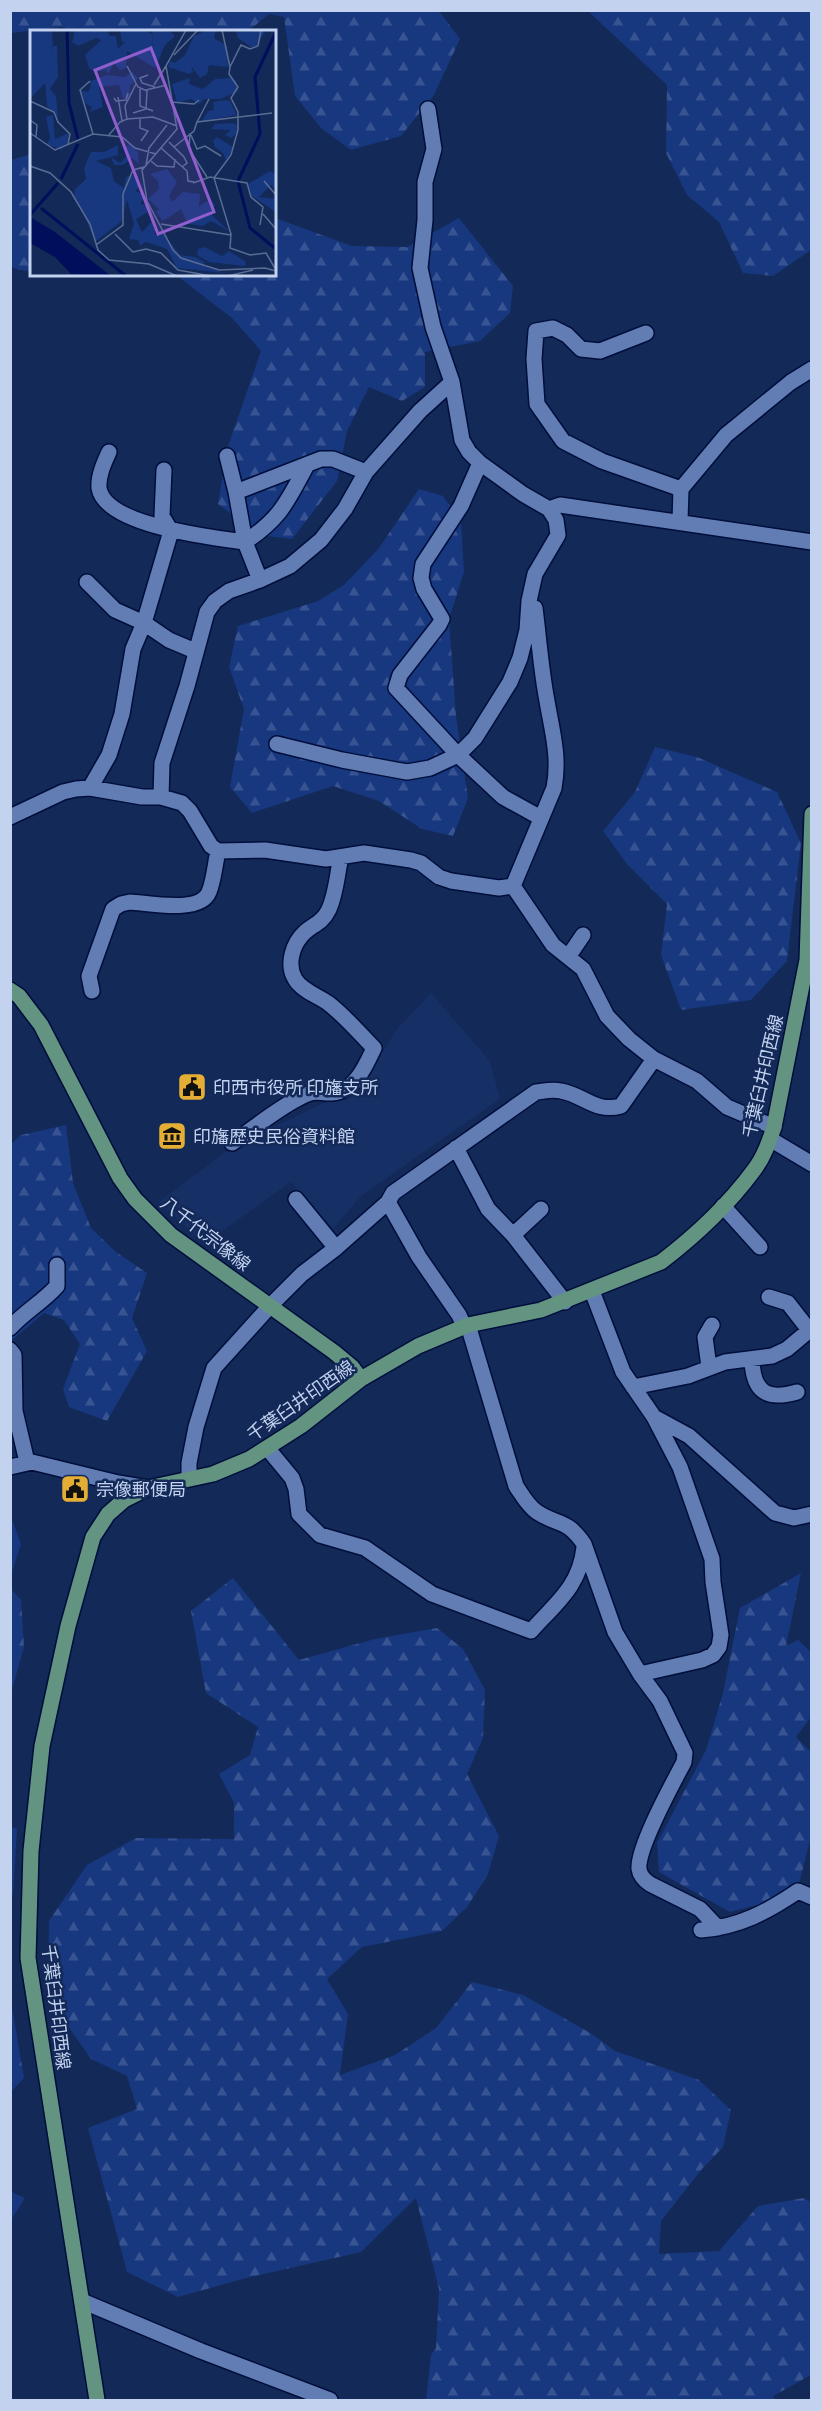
<svg xmlns="http://www.w3.org/2000/svg" width="822" height="2411" font-family="Manrope,'Noto Sans JP',sans-serif">
<defs>
<pattern id="forest-firs" width="22" height="20" patternUnits="userSpaceOnUse" patternTransform="scale(1.5)"><rect width="22" height="20" fill="#17377e"/><path d="M5 1l3.5 6h-7zM16 11l3.5 6h-7z" fill="#375391"/></pattern>
</defs>
<rect width="100%" height="100%" fill="#132958"/>
<path fill="#162f65" d="M431,993L490,1061L500,1099L362,1195L333,1229L291,1182L204,1244L159,1202L231,1148L323,1103L354,1096L397,1029Z"/>
<path fill="url(#forest-firs)" d="M10,11H439L460,39L434,95L401,136L351,150L322,129L295,96L284,17L269,14L248,31L72,32L62,27L11,33Z
M588,11H811V250L773,276L743,273L719,222L687,195L666,153L667,85Z
M31,154H32L31,271L19,270L10,266L11,160Z
M275,218L352,246L407,247L459,218L513,286L510,313L480,341L425,352V387L402,401L369,387L347,431L337,481L292,539L259,535L218,504L227,449L261,351L232,318L176,275L274,274Z
M419,489L443,496L461,523L464,572L449,619L456,716L468,798L453,836L422,829L379,801L333,786L252,813L230,787L244,709L229,667L238,626L318,601L344,585L379,548Z
M655,747L697,757L777,792L801,843L787,961L751,1000L681,1010L661,955L667,904L627,864L603,831L635,792Z
M66,1125L73,1183L91,1228L116,1252L147,1273L132,1318L147,1351L107,1421L69,1407L63,1389L80,1344L64,1320L44,1313L11,1341V1144L21,1135Z
M11,1517L21,1544L11,1575Z
M801,1573L786,1646L798,1640L811,1652V1717L796,1737L811,1752L812,1833L796,1895L730,1912L659,1872L657,1843L706,1750L723,1693L740,1608Z
M233,1578L299,1660L375,1639L437,1628L463,1649L485,1690L483,1738L467,1774L499,1836L488,1874L467,1907L442,1931L362,1947L327,1979L348,2014L340,2075L395,2055L436,2028L472,1982L523,1995L592,2034L615,2051L699,2080L731,2110L723,2147L702,2169L661,2221L659,2254L719,2251L758,2206L804,2198L811,2202V2375L773,2396L775,2400H426L431,2355L436,2348L439,2289L416,2198L361,2252L246,2278L178,2297L127,2272L88,2128L137,2109L127,2076L91,2059L48,1997L49,1921L87,1865L136,1838L234,1839V1803L219,1774L250,1755L258,1727L206,1693L191,1611Z
M11,1589L21,1600L24,1647L11,1693Z
M11,1827L17,1829L13,1895H10Z
M10,1995L24,2078L11,2092H10Z
M12,2192L25,2198L11,2220L10,2193Z"/>
<g fill="none" stroke-linecap="round" stroke-linejoin="round">
<g stroke="#010e3b" stroke-width="18">
<path id="minor" d="M646,333L600,351L581,349L567,335L553,328L536,331L534,359L537,404L563,441L602,461L681,489L680,521
M109,452C104,463 98,476 99,488C105,526 215,538 245,542C281,518 287,502 307,465
M227,456L236,492L245,542L260,580
M480,463L461,506L423,564L421,578L424,589L442,619L439,625L400,675L396,688L458,755L503,797L541,818
M681,489L726,435L791,382L812,369
M236,492L321,459H333L366,472
M549,509L560,505L812,542
M87,582L115,610L144,623L169,640L195,651
M277,744L342,760L407,772L430,768L458,755L475,738L510,682L520,658L527,630L529,601L535,574L558,535L556,520L549,509L523,494L480,463L469,452L462,440L452,382L433,327L420,268L425,220V182L434,149L428,109
M90,788L109,755L122,714L133,649L144,623L171,531L162,516L164,470
M161,797L162,763L187,686L207,612L215,601L229,591L260,580L290,566L321,540L345,509L366,472L420,411L452,382
M10,817L63,792L76,789L90,788L142,797H161L182,803L190,811L211,846L218,851L265,850L326,859L364,853L411,860L421,863L439,877L451,881L499,888L513,886
M513,886L553,945L583,969L607,1016L629,1039L654,1059L697,1081L727,1107L774,1127
M513,886L554,788C560,757 552,731 547,701C541,670 539,639 535,608
M568,957L583,935
M92,991L89,976L113,909L121,904L130,902C149,903 200,914 209,892C214,880 215,864 218,851
M770,1139L812,1164
M232,1143C253,1129 274,1111 297,1099C316,1089 314,1093 332,1093C355,1092 366,1065 374,1048C359,1033 345,1016 328,1003C318,996 301,990 295,979C286,964 293,943 305,932C313,925 323,922 328,911C336,896 337,874 341,857
M456,1148L488,1209L513,1235L565,1302
M296,1199L336,1248
M388,1202L419,1257L459,1315L464,1326
M723,1206L760,1247
M513,1235L541,1209
M592,1291L623,1372L654,1417L680,1467L712,1559L713,1582L721,1635L719,1647L713,1655L702,1660L640,1674
M769,1297L788,1303L809,1330
M468,1325L516,1486C522,1495 528,1506 537,1512C558,1526 566,1518 584,1544L615,1632L640,1674L660,1701L685,1753L684,1762C673,1783 637,1848 639,1869C640,1876 644,1880 650,1884L700,1909L718,1928
M10,1328C24,1312 43,1302 57,1286V1265
M10,1350L14,1355L15,1411L27,1462
M752,1360C753,1391 766,1401 797,1392
M709,1367L705,1337L712,1325
M633,1387L688,1376L725,1362L772,1356L787,1349L812,1328
M654,1417L689,1436L775,1513L794,1518L812,1514
M268,1449L292,1478L296,1489L299,1514L320,1535L365,1548L432,1594L531,1631C556,1603 580,1586 584,1547
M10,1467L32,1462L118,1483L148,1488
M189,1478V1463L196,1427L214,1368L270,1306L302,1274L336,1248L388,1202L393,1193L536,1092C545,1091 552,1089 561,1091C584,1095 595,1113 621,1106L654,1059
M701,1930C739,1927 767,1912 798,1891L812,1897
M82,2301L201,2351L330,2400"/>
</g>
<g stroke="#010e3b" stroke-width="18">
<path id="major" d="M10,990L19,996L41,1025L120,1178L135,1199L171,1235L334,1352L352,1367L361,1379
M97,2400L28,1958L31,1851L42,1746L68,1626L93,1537L108,1514L124,1500L148,1488L213,1474L249,1459L301,1426L361,1379L418,1346L468,1325L541,1310L661,1262C695,1236 729,1204 754,1170C764,1157 769,1142 774,1127L807,960L812,814"/>
</g>
<use href="#minor" stroke="#617db3" stroke-width="15"/>
<use href="#major" stroke="#629481" stroke-width="15"/>
</g>
<defs>
<g id="civic-square" transform="scale(1.5)"><rect x="-9" y="-9" width="18" height="18" rx="4" fill="#e4ae35" stroke="#132958"/><path d="M-.6-6.5H3V-4.5H.6V-3L4-1V1h2V6H-6V1h2V-1L-.6-3ZM-1.2 2.5V6h2.4V2.5Z" fill="#111"/></g>
<g id="museum-square" transform="scale(1.5)"><rect x="-9" y="-9" width="18" height="18" rx="4" fill="#e4ae35" stroke="#132958"/><path d="M0-6L6-3V-2H-6V-3ZM-5-1h2V3h-2ZM-1-1h2V3h-2ZM3-1h2V3H3ZM-6 4H6V6H-6Z" fill="#111"/></g>
</defs>
<g fill-rule="evenodd">
<use href="#civic-square" x="192" y="1087"/>
<use href="#museum-square" x="172" y="1136"/>
<use href="#civic-square" x="75" y="1489"/>
</g>
<g text-anchor="middle" dominant-baseline="central" stroke-width="5" stroke-linejoin="round" paint-order="stroke">
<g font-size="18" fill="#c2d2ef" stroke="#132958">
<text transform="translate(762 1076) rotate(-77)">千葉臼井印西線</text>
<text transform="translate(206 1233) rotate(38)">八千代宗像線</text>
<text transform="translate(300 1400) rotate(-35)">千葉臼井印西線</text>
<text transform="translate(57 2007) rotate(83)">千葉臼井印西線</text>
</g>
<g font-size="18" fill="#c2d2ef" stroke="#132958" text-anchor="start">
<text x="213" y="1087">印西市役所 印旛支所</text>
<text x="193" y="1136">印旛歴史民俗資料館</text>
<text x="96" y="1489">宗像郵便局</text>
</g>
</g>
<g transform="translate(30 30)">
<rect width="246" height="246" fill="#132958"/>
<path d="M0,0H22L24,44V51L0,58Z" fill="#17377e"/>
<path d="M45,0H77L80,6H86L88,19L96,11L92,13L90,0H114L122,4L124,23L122,0H139L145,6L135,15L125,38L97,21L96,38L90,40L84,33L78,44L76,40L65,42L59,38L55,25L71,10L66,8L48,16L42,12ZM177,0H186L184,8L197,16L198,37L179,35L177,44L170,48L161,36L163,42L159,44L138,37L140,31L145,33L155,25L164,6ZM206,0H236L227,16L221,17L208,8ZM23,16H27L28,47L20,59L26,66L28,88L17,76L15,53L0,69V59L14,48L22,49ZM102,42L108,48L100,56L99,69L93,68L89,55L69,57L73,77L60,82L62,77L56,74L50,60L58,62L61,55L58,52L77,45L95,47ZM160,48L159,54L173,59L185,49L200,48L206,51L208,61L191,69H174L169,74L161,69L147,73L142,54ZM195,70L200,71L207,85L172,91L178,81L184,80L183,72ZM23,85L25,109L39,103L37,114L31,120L17,114L20,108L16,87ZM203,93L207,95V103L201,108L195,105L201,100L181,99L185,94ZM187,107L204,118L196,131L193,123L185,117L183,111ZM99,114L108,122L109,134L102,128L93,135H84L81,127L90,133L96,127L94,119ZM88,115V125L66,131L81,138L84,151L94,158L96,147L107,144L110,157L105,161L114,164L111,174L118,175L121,180L106,189L112,202L124,189L125,205L133,203L150,225L165,227L175,232L173,236L195,243L147,238L137,219L116,212L110,216L108,210L99,209L104,194L97,170L91,192L66,211L44,165L45,159L56,149L54,138L61,122H74ZM137,139L147,152L139,166L142,172L153,162L170,164L169,176L181,169L185,175L180,183L200,202L181,191L173,196L158,194L151,179L133,191L126,182L129,179L118,169L129,159L128,151L120,144ZM240,141L246,144V160L241,155L229,167L246,169L244,181L222,166L218,154ZM174,217L192,226L199,221L216,232L215,236L179,232L167,225L168,219Z" fill="#17377e"/>
<path d="M0,187L25,202L81,246L41,244L25,227L0,213Z" fill="#000e5b"/>
<path fill="none" stroke="#000e5b" stroke-width="3" d="M37,0L39,73L48,109M246,2L225,47L230,104L208,151L220,198L246,219M31,149L48,114M11,178L96,246M0,185L28,153"/>
<path fill="none" stroke="#596d94" stroke-width="1.5" d="M156,0L136,36L147,99L112,140L117,171L143,220L151,228L189,240L235,238L246,241M192,0L200,37M231,0L228,16L220,19L211,15L200,37L199,44L208,57L201,68L208,82V100L201,125L184,148L201,204L200,218L220,225L236,223L246,240M144,25L168,0M97,36L108,57L117,61L116,79L103,83M118,45L110,48L112,53L125,57M60,51L50,60L63,104M124,55L136,36M110,59V76L123,81M116,60L137,55M88,67L92,91M84,68L86,71L96,70L98,63M0,71L24,82L28,92L40,104L38,114M141,72L164,74L169,70M110,89V98L118,101L111,111M0,90L7,95L6,107M97,90L95,76L106,54M166,94L179,69M0,103L25,120L63,104L92,107L105,118L126,124M160,103L159,119L177,147M161,105L167,119L175,116L191,126M78,106L90,92L97,89L123,87L147,96M139,112L154,127L157,133L152,137M144,117L164,101L167,92L242,83M131,118L157,141L158,151L164,152M121,131L127,136L144,137L145,129M116,135L119,118L137,95M0,136L20,143L41,162L60,194L68,220L79,230L119,234L147,246M234,151L246,165M163,153L180,147L217,153L221,167L233,177L230,195M233,184L246,199M131,194L201,205M85,204L103,222L116,219L131,223L148,240L181,246M66,215L93,195V164L103,140L114,137M198,246L223,240"/>
<path fill="#905ecd" fill-opacity="0.15" stroke="#905ecd" stroke-width="3" d="M121,18L184,182L128,204L65,40Z"/>
<rect width="246" height="246" fill="none" stroke="#c2d2ef" stroke-width="3"/>
</g>
<rect width="822" height="2411" fill="none" stroke="#c2d2ef" stroke-width="24"/>
</svg>
